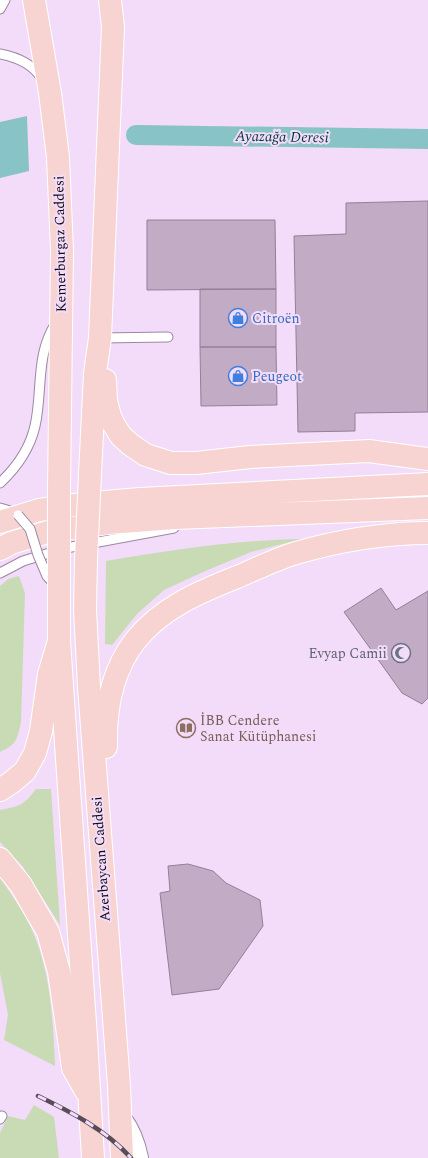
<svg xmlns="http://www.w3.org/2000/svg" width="428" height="1158" font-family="Spectral,serif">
<rect width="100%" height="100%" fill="#f3dcf9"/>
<path fill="#c8dbb5" d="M302,539L251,552L203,572L164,590L137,614L112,645L105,644L106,561C171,550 236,540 302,539Z
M19,576L25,593L21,722C17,740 17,744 0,752V586L8,579Z
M36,789H51L60,925L23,867L0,842V810C20,806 23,806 36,789Z
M0,878C11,894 24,912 32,930C51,973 53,1020 55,1066L4,1040L8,1015L0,973Z
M34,1105L54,1117L59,1158H0V1133L8,1116L25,1120Z"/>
<path fill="#88c3c7" d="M27,116L29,171L0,178V122Z"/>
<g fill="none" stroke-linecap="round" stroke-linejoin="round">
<path stroke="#88c3c7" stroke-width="20" d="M136,135L428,139"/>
</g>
<path fill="#c1abc5" stroke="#947f99" d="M428,201V412L355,413V431L298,432L294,236L346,234V203Z
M147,220H275L276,289L147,290Z
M200,289H276V347H200Z
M200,347H276L277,405L201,406Z
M381,588L396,610L428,591V698L422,704L402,693L344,612Z
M188,864L213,871L226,883L260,900L263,926L219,989L172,995L160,893L170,891L168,866Z"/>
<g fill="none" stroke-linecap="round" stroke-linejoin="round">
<g stroke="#9d87a1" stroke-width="11">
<path id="service" d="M0,9L5,0
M0,54C16,57 33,64 42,79
M100,338L168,337
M0,483C16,468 30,448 35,426C43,391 35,355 56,323
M0,508L7,510L15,514
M0,573L23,561L66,548L174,528
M0,1119L2,1116"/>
</g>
<g stroke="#9d87a1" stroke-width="24">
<path id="tertiary" d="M121,1120C130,1132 134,1143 137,1158"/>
</g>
<g stroke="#fff" stroke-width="24">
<path id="primary" d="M34,0L50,93L58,157L62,251L59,489
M105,380L106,401L110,416L114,425L121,436L131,445L146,455L171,463H196L250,457L369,451L428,459
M90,474L95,373L100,338L113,27L110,0
M0,522L39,510L82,504L140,499L428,484
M0,549L11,543L48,532L108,523L175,518L428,508
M86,560L85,610L89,687L119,1085L122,1158
M59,641L86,1038L93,1158
M106,747C105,709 111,672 135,641C161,608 199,592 237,577C256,569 276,559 296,553C338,541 385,533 428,533
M0,790L12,782L25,771L35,753L41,731L49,674L59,641V588
M0,859L21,885L48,932L59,972L73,1068L86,1091"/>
</g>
<use href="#service" stroke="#fff" stroke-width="9"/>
<use href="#tertiary" stroke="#fff" stroke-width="22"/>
<use href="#primary" stroke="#f7d4d2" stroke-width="22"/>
<g stroke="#584c5b" stroke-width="4.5">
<path id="rail" d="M38,1096C71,1112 106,1130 131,1158"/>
</g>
<use href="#rail" stroke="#f3dcf9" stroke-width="3" stroke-dasharray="9" stroke-linecap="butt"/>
<g stroke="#9d87a1" stroke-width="11" stroke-linecap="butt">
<path id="service-bridge" d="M18,515L30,529L38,555L47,576L55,585"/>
</g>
<g stroke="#fff" stroke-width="24" stroke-linecap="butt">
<path id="primary-bridge" d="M59,489V588
M86,560L90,474"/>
</g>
<use href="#service-bridge" stroke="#fff" stroke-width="9"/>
<use href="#primary-bridge" stroke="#f7d4d2" stroke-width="22"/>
</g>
<defs>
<g id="shop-ring" transform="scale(1)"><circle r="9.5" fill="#f3dcf9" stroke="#3f7fe0" stroke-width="1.5"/><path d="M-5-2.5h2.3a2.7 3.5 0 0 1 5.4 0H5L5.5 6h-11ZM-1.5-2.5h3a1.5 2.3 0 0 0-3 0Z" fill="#3f7fe0"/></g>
<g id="mosque-ring" transform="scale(1)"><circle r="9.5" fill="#f3dcf9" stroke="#6b7280" stroke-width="1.5"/><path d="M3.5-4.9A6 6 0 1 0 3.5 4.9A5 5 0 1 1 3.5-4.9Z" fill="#6b7280"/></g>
<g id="library-ring" transform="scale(1)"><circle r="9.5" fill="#f3dcf9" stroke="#8d6e63" stroke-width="1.5"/><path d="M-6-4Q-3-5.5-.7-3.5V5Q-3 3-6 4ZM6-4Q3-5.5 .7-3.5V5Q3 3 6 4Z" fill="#8d6e63"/></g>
</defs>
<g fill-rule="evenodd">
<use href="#shop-ring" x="238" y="318"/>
<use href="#shop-ring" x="238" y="376"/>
<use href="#mosque-ring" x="401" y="653"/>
<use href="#library-ring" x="186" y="728"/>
</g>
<g text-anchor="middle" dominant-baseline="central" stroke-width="4" stroke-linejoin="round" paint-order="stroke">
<g font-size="14" fill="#100912" stroke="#f3dcf9">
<text transform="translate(60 244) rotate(-91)">Kemerburgaz Caddesi</text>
<text transform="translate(101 859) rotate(-94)">Azerbaycan Caddesi</text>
</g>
<g font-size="14" fill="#366cbe" stroke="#f3dcf9" text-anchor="start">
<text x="252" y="318">Citroën</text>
<text x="252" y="376">Peugeot</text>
</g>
<g font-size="14" fill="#5b616d" stroke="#f3dcf9" text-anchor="end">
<text x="387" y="653">Evyap Camii</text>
</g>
<g font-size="14" fill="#785e54" stroke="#f3dcf9" text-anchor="start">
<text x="200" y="720">İBB Cendere<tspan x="200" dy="16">Sanat Kütüphanesi</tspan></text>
</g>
<g font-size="15" font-style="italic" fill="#00383b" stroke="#f3dcf9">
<text transform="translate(282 137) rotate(1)">Ayazağa Deresi</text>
</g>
</g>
</svg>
